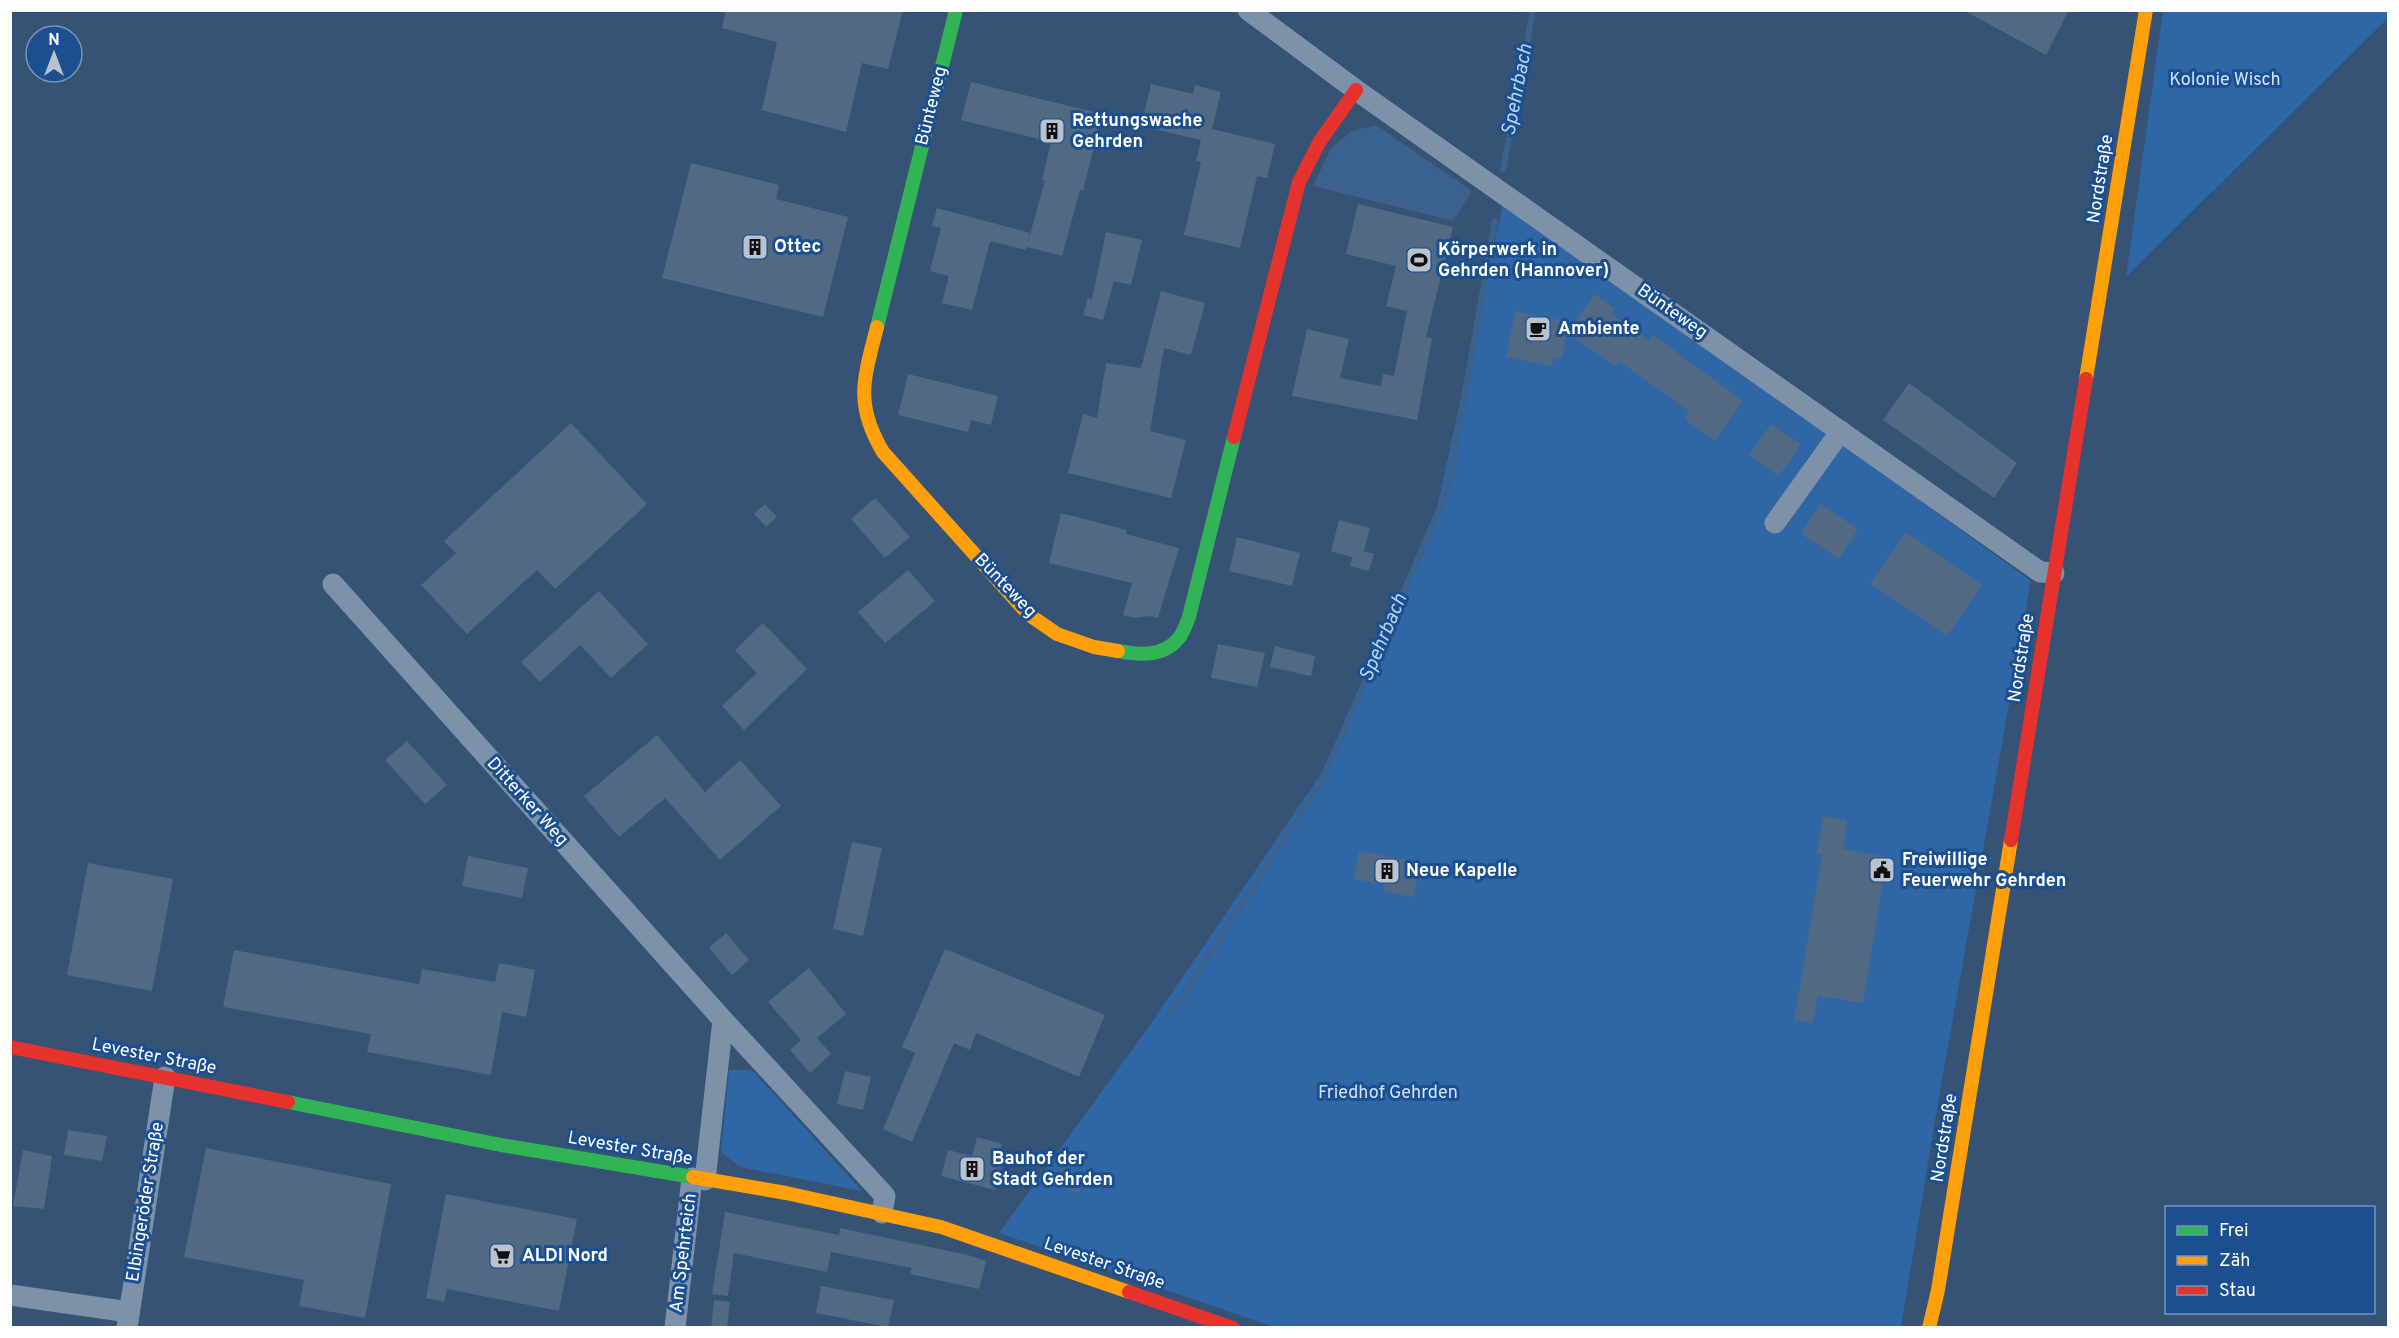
<svg xmlns="http://www.w3.org/2000/svg" width="2399" height="1338" font-family="Overpass,sans-serif">
<rect width="100%" height="100%" fill="#365274"/>
<path fill="#2f66a5" d="M2163,11L2388,10V18L2126,277Z
M1504,199L2031,581L1937,1108L1901,1327H1274L999,1233L1150,1025L1321,774L1434,522Z
M729,1070H752L862,1191L740,1167L721,1152Z"/>
<path fill="#3b618d" d="M1376,125L1472,191L1453,221L1313,186L1331,148L1352,131Z"/>
<g fill="none" stroke-linecap="round" stroke-linejoin="round">
<path stroke="#3b618d" stroke-width="6" d="M1503,170L1533,10
M1170,1015L1321,783L1448,489L1495,221"/>
</g>
<path fill="#526984" d="M726,10H903L888,69L862,63L846,132L762,110L777,42L722,28Z
M1963,10H2069L2046,55Z
M971,82L1102,114L1083,191L1080,190L1062,256L1027,247L1026,250L990,241L972,310L942,303L949,276L930,271L941,228L932,226L937,208L1030,233L1027,245L1045,181L1042,180L1051,142L961,120Z
M1151,84L1193,94L1195,85L1221,92L1212,129L1275,144L1267,178L1257,176L1240,248L1184,235L1201,162L1196,161L1201,140L1141,126Z
M691,163L779,185L776,199L848,217L823,317L662,278Z
M1358,204L1453,227L1426,337L1432,338L1417,420L1292,396L1307,329L1349,339L1340,378L1381,386L1383,374L1394,376L1407,311L1386,306L1396,266L1346,254Z
M1106,232L1142,240L1131,285L1114,281L1103,320L1083,315L1088,298L1092,299Z
M1161,291L1205,303L1191,355L1164,348L1150,431L1186,440L1171,498L1068,473L1083,414L1097,418L1106,363L1141,368Z
M1594,294L1615,309L1611,314L1649,340L1653,335L1743,401L1715,441L1684,419L1690,412L1619,361L1616,366L1567,333L1562,359L1554,358L1552,366L1506,357L1515,311L1574,323Z
M908,374L998,396L991,425L971,420L968,432L898,415Z
M1909,383L2017,463L1994,498L1883,420Z
M571,423L647,504L555,589L537,570L467,634L421,585L456,553L444,541Z
M1771,424L1801,444L1779,476L1749,455Z
M875,498L910,537L885,558L851,519Z
M765,504L777,517L766,527L754,514Z
M1820,504L1858,529L1839,559L1801,534Z
M1061,513L1127,530L1126,534L1179,548L1158,618L1150,616L1135,618L1123,615L1132,583L1049,563Z
M1339,520L1370,528L1364,551L1374,554L1369,571L1350,566L1352,557L1331,551Z
M1906,532L1982,585L1947,636L1870,583Z
M1237,537L1300,553L1292,586L1229,571Z
M908,570L935,601L885,643L858,612Z
M599,591L648,644L611,678L580,645L540,682L521,662Z
M763,623L807,669L744,730L722,706L757,673L735,650Z
M1218,644L1265,653L1257,687L1211,678Z
M1275,646L1315,656L1311,676L1270,667Z
M657,735L705,792L740,760L781,806L720,860L665,798L619,837L584,796Z
M407,741L447,785L425,804L385,760Z
M1823,816L1847,820L1843,849L1887,857L1863,1003L1818,996L1813,1023L1794,1020L1822,854H1817Z
M852,842L882,848L863,936L833,929Z
M1359,851L1420,862L1414,897L1384,892L1385,885L1354,879Z
M468,856L528,868L522,898L462,886Z
M88,863L173,879L152,991L67,975Z
M726,933L749,960L732,975L709,948Z
M945,949L1105,1015L1079,1077L976,1033L970,1050L954,1043L912,1142L883,1129L915,1053L902,1047Z
M234,950L419,984L422,969L495,982L499,963L535,970L526,1017L502,1012L491,1075L367,1052L371,1034L223,1007Z
M809,968L846,1014L817,1038L831,1054L810,1073L790,1050L801,1040L768,1002Z
M845,1071L871,1077L863,1110L837,1104Z
M68,1130L107,1136L102,1161L64,1155Z
M977,1137L1002,1144L997,1162L1003,1163L995,1190L941,1176L948,1150L972,1156Z
M206,1148L391,1184L365,1318L299,1306L304,1280L184,1257Z
M23,1150L52,1156L44,1209L13,1206Z
M1061,1168L1085,1176L1079,1193L1055,1185Z
M446,1194L577,1219L559,1311L447,1289L444,1302L426,1298Z
M725,1212L839,1235L840,1228L968,1255L986,1261L979,1289L910,1274L912,1268L831,1252L827,1272L734,1253L728,1296L712,1294Z
M821,1286L894,1300L888,1327L816,1313Z
M714,1300L730,1302L727,1328H711Z"/>
<g fill="none" stroke-linecap="round" stroke-linejoin="round">
<path stroke="#7d92a8" stroke-width="21" d="M1248,10L1356,90L2040,572L2054,573
M1775,523L1841,431
M333,584L723,1020L705,1180
M723,1020L885,1196L882,1213
M10,1295L129,1312
M127,1328L165,1077
M675,1328L692,1178"/>
<path stroke="#30b455" stroke-width="14" d="M877,327L956,10
M1118,651C1139,655 1163,657 1178,639C1183,634 1186,624 1189,617L1234,437
M288,1102L501,1145L693,1177"/>
<path stroke="#ff9f0a" stroke-width="14" d="M877,327C864,379 854,403 883,452L1028,614L1057,634L1094,647L1118,651
M2086,379L2146,10
M693,1177L786,1193L941,1227L1129,1292
M1929,1328L1938,1290L2011,840"/>
<path stroke="#e5322d" stroke-width="14" d="M1234,437L1299,182L1320,141L1356,90
M2011,840L2086,379
M10,1047L288,1102
M1129,1292L1233,1328"/>
</g>
<defs>
<g id="building-square" transform="scale(1.35)"><rect x="-9" y="-9" width="18" height="18" rx="4" fill="#b9c2ce" stroke="#1b4f8f"/><path d="M-4-6H4V6H1V3H-1V6H-4ZM-2.5-4.3h1.7v1.8h-1.7ZM.8-4.3h1.7v1.8H.8ZM-2.5-1h1.7V.8h-1.7ZM.8-1h1.7V.8H.8Z" fill="#111"/></g>
<g id="stadium-square" transform="scale(1.35)"><rect x="-9" y="-9" width="18" height="18" rx="4" fill="#b9c2ce" stroke="#1b4f8f"/><path d="M0-5a6.5 5 0 1 0 0 10a6.5 5 0 1 0 0-10ZM-3.5-1.8h7v3.6h-7Z" fill="#111"/></g>
<g id="cafe-square" transform="scale(1.35)"><rect x="-9" y="-9" width="18" height="18" rx="4" fill="#b9c2ce" stroke="#1b4f8f"/><path d="M-5.5-4.5H6V0H3Q3 3.5 0 3.5H-2.5Q-5.5 3.5-5.5 0ZM3-3.2v2h1.7v-2ZM-6 4.5H4V6H-6Z" fill="#111"/></g>
<g id="civic-square" transform="scale(1.35)"><rect x="-9" y="-9" width="18" height="18" rx="4" fill="#b9c2ce" stroke="#1b4f8f"/><path d="M-.6-6.5H3V-4.5H.6V-3L4-1V1h2V6H-6V1h2V-1L-.6-3ZM-1.2 2.5V6h2.4V2.5Z" fill="#111"/></g>
<g id="supermarket-square" transform="scale(1.35)"><rect x="-9" y="-9" width="18" height="18" rx="4" fill="#b9c2ce" stroke="#1b4f8f"/><path d="M-6-5.5h2.5l.6 2H6L4.5 2H-2.5L-4.4-4H-6ZM-1.5 3.2a1.3 1.3 0 1 0 .1 0ZM3 3.2a1.3 1.3 0 1 0 .1 0Z" fill="#111"/></g>
</defs>
<g fill-rule="evenodd">
<use href="#building-square" x="1052" y="131"/>
<use href="#building-square" x="755" y="247"/>
<use href="#stadium-square" x="1419" y="260"/>
<use href="#cafe-square" x="1538" y="329"/>
<use href="#civic-square" x="1882" y="870"/>
<use href="#building-square" x="1387" y="871"/>
<use href="#building-square" x="972" y="1169"/>
<use href="#supermarket-square" x="502" y="1256"/>
</g>
<g text-anchor="middle" dominant-baseline="central" stroke-width="6" stroke-linejoin="round" paint-order="stroke">
<g font-size="18" fill="#cfe3fa" stroke="#1b4f8f">
<text x="2225" y="80">Kolonie Wisch</text>
<text x="1388" y="1093">Friedhof Gehrden</text>
</g>
<g font-size="18" fill="#fff" stroke="#1b4f8f">
<text transform="translate(932 106) rotate(-76)">Bünteweg</text>
<text transform="translate(2101 179) rotate(-81)">Nordstraße</text>
<text transform="translate(1672 312) rotate(35)">Bünteweg</text>
<text transform="translate(1005 586) rotate(46)">Bünteweg</text>
<text transform="translate(2022 658) rotate(-81)">Nordstraße</text>
<text transform="translate(527 802) rotate(48)">Ditterker Weg</text>
<text transform="translate(154 1057) rotate(11)">Levester Straße</text>
<text transform="translate(1945 1138) rotate(-81)">Nordstraße</text>
<text transform="translate(630 1149) rotate(10)">Levester Straße</text>
<text transform="translate(146 1202) rotate(-81)">Elbingeröder Straße</text>
<text transform="translate(684 1253) rotate(-83)">Am Spehrteich</text>
<text transform="translate(1104 1264) rotate(19)">Levester Straße</text>
</g>
<g font-size="18" font-weight="bold" fill="#fff" stroke="#1b4f8f" text-anchor="start">
<text x="1072" y="121">Rettungswache<tspan x="1072" dy="21">Gehrden</tspan></text>
<text x="774" y="247">Ottec</text>
<text x="1438" y="250">Körperwerk in<tspan x="1438" dy="21">Gehrden (Hannover)</tspan></text>
<text x="1558" y="329">Ambiente</text>
<text x="1902" y="860">Freiwillige<tspan x="1902" dy="21">Feuerwehr Gehrden</tspan></text>
<text x="1406" y="871">Neue Kapelle</text>
<text x="992" y="1159">Bauhof der<tspan x="992" dy="21">Stadt Gehrden</tspan></text>
<text x="522" y="1256">ALDI Nord</text>
</g>
<g font-size="20" font-style="italic" fill="#b5d3f5" stroke="#1b4f8f">
<text transform="translate(1518 90) rotate(-79)">Spehrbach</text>
<text transform="translate(1384 638) rotate(-67)">Spehrbach</text>
</g>
</g>
<rect width="2399" height="1338" fill="none" stroke="#ffffff" stroke-width="24"/>
<rect x="2165" y="1206" width="210" height="108" fill="#1b4f8f" stroke="#7695bc" stroke-width="1.5"/>
<rect x="2177" y="1226" width="30" height="9" fill="#30b455" stroke="#7695bc" stroke-width="1.5"/>
<text x="2219" y="1236" font-size="18" fill="#ffffff">Frei</text>
<rect x="2177" y="1256" width="30" height="9" fill="#ff9f0a" stroke="#7695bc" stroke-width="1.5"/>
<text x="2219" y="1266" font-size="18" fill="#ffffff">Zäh</text>
<rect x="2177" y="1286" width="30" height="9" fill="#e5322d" stroke="#7695bc" stroke-width="1.5"/>
<text x="2219" y="1296" font-size="18" fill="#ffffff">Stau</text>
<g transform="translate(54 54)"><circle r="28" fill="#1b4f8f" stroke="#7695bc" stroke-width="1.5"/>
<path d="M0-4.5L10 22L0 15L-10 22Z" fill="#b9c2ce"/>
<text y="-9" font-size="16" font-weight="bold" text-anchor="middle" fill="#ffffff">N</text>
</g>
</svg>
